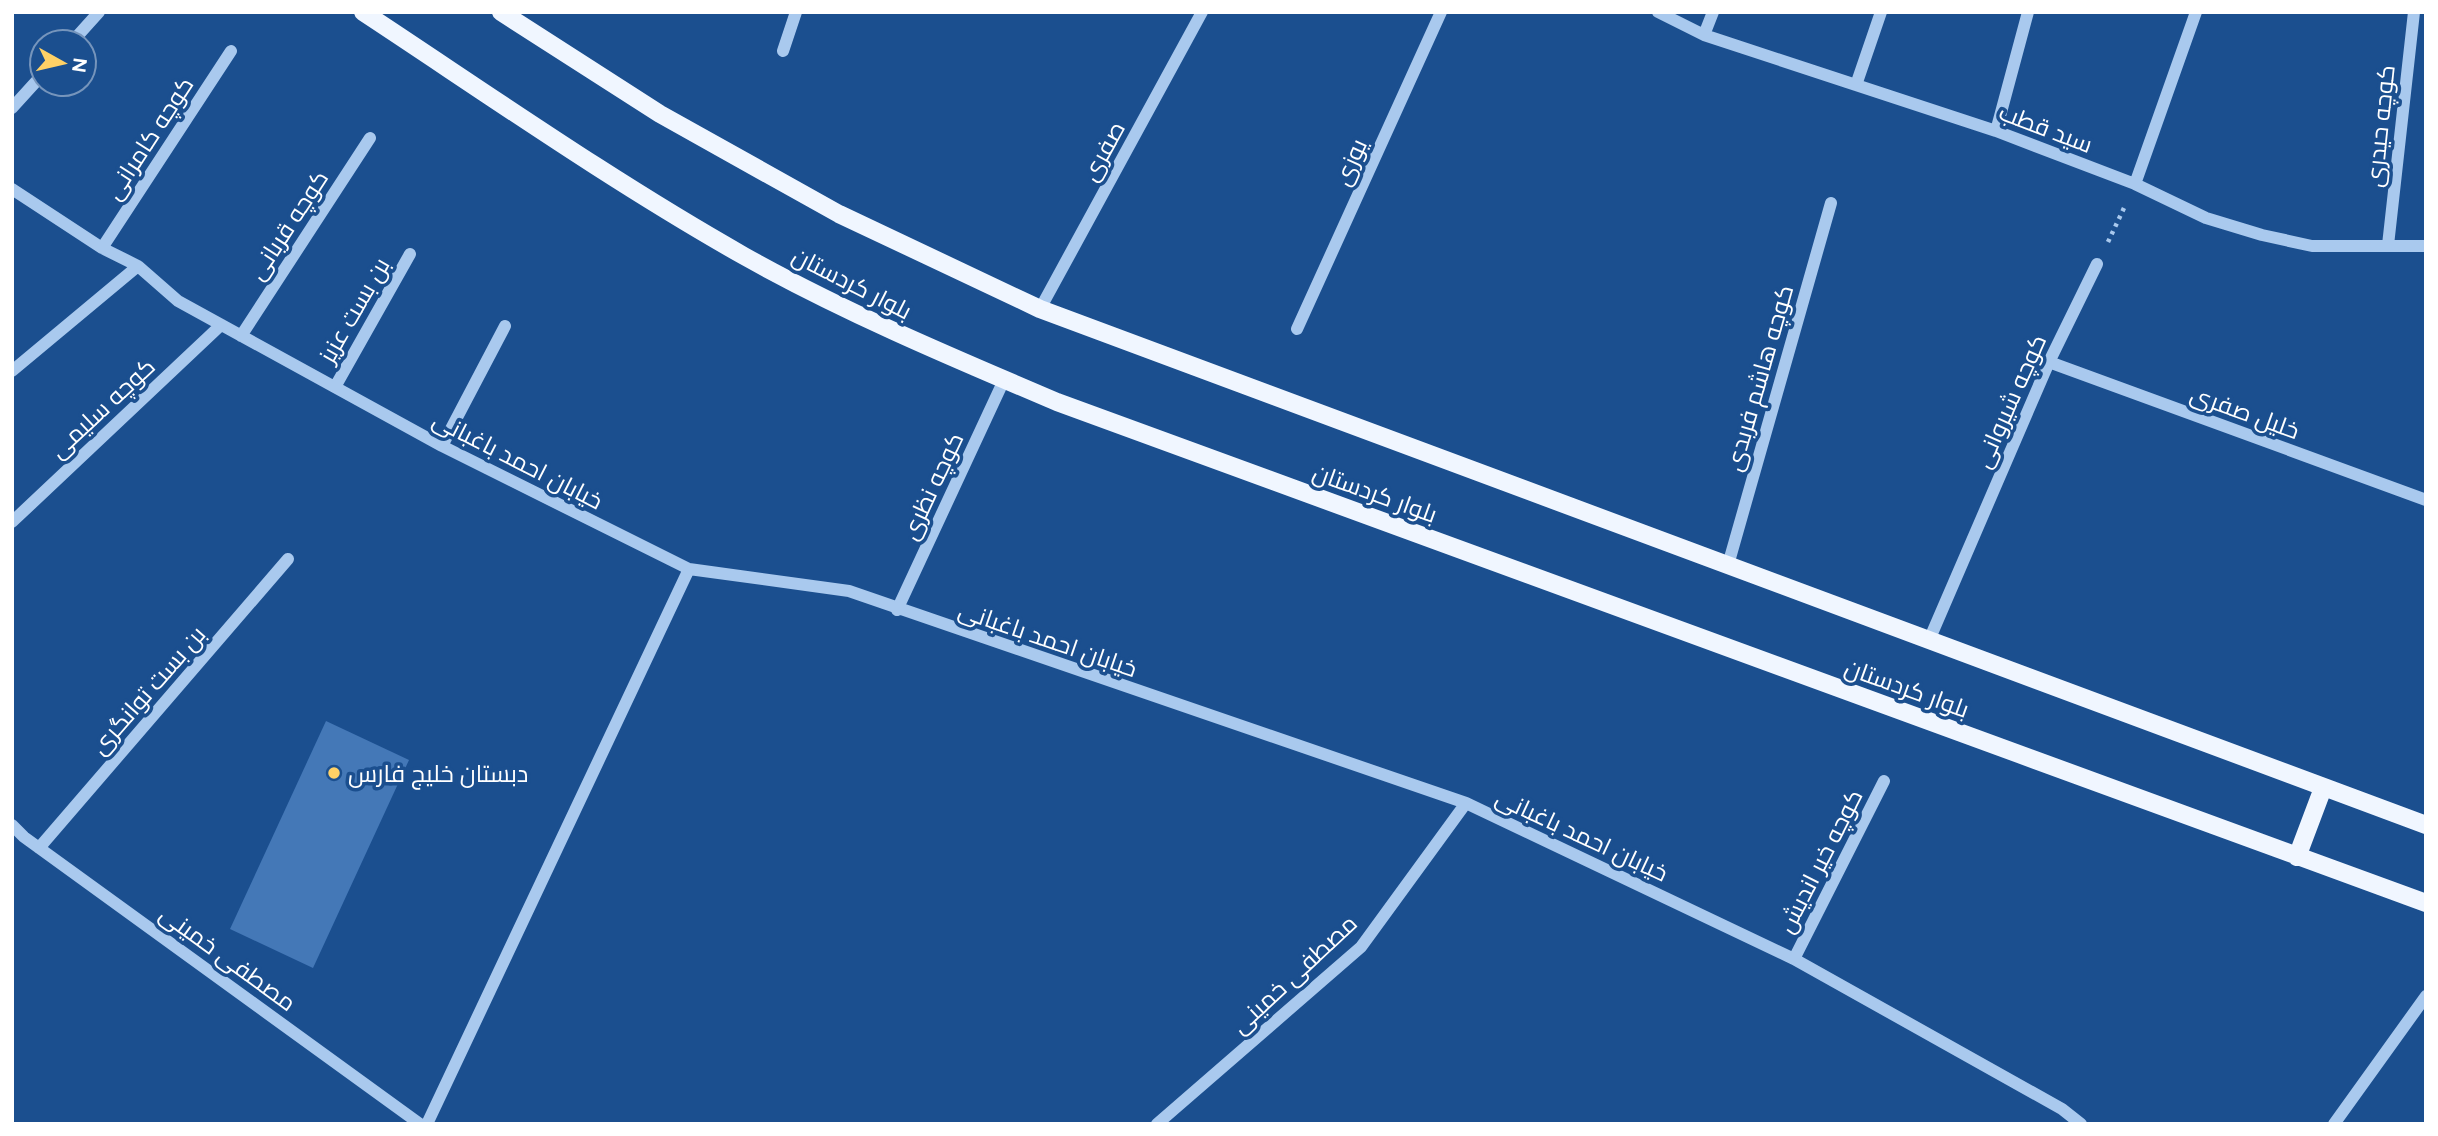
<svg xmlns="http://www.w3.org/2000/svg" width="2438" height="1136" font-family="Figtree,Cairo,sans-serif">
<rect width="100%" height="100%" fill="#1b4f8f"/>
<path fill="#4478b7" d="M326,721L409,760L313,968L230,929Z"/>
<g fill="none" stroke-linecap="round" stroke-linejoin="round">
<path stroke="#a9c9ee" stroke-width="4.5" stroke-dasharray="3.5 5" stroke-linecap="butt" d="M2108,242L2124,208"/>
<path stroke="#a9c9ee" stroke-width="12" d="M1658,12L1704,35L1996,131L2135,184L2206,218L2262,235L2312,246H2426
M1704,35L1713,12
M72,42L99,12
M783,51L796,12
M1856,85L1881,12
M12,108L42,75
M1996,131L2028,12
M2135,184L2196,12
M12,189L102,248L138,266L178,301L442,446L689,569L849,591L1466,803L1794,959L2062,1109L2081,1124
M2388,245L2414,12
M102,248L231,51
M1040,309L1202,12
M1297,329L1441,12
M241,336L370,138
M2049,362L2426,500
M12,371L138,266
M335,387L410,254
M442,446L505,326
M12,522L221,325
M1728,565L1831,203
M897,610L1004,380
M1930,638L2049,362L2097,264
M12,825L24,837L420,1124
M39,848L288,559
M1794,959L1884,781
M427,1124L689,569
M1157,1124L1361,947L1466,803
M2334,1124L2426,996"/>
<path stroke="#f0f6ff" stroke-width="18" d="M363,12C489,95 613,182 744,256C844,312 951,357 1057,402L2426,903
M501,12L660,114L839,214L1040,309L2426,825
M2297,857L2323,788"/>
</g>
<circle fill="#ffd166" stroke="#1b4f8f" stroke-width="2.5" cx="334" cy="773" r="7"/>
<g text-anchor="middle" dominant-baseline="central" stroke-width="7" stroke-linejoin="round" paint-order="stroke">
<g font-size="24" fill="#fff" stroke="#1b4f8f">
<text transform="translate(2380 126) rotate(-84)">کوچه حیدری</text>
<text transform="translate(2046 128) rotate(21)">سید قطب</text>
<text transform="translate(149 138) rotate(-57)">کوچه کامرانی</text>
<text transform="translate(1103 151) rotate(-61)">صفری</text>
<text transform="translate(1350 162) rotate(-66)">یوزی</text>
<text transform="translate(288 225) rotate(-57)">کوچه قربانی</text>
<text transform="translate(852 283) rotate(27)">بلوار کردستان</text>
<text transform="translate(354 310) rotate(-60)">بن بست عزیز</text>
<text transform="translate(1759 378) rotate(-74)">کوچه هاشم فربدی</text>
<text transform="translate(2010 401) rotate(-66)">کوچه شیروانی</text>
<text transform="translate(102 408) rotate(-43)">کوچه سلیمی</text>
<text transform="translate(2245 412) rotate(20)">خلیل صفری</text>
<text transform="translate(518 460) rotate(27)">خیابان احمد باغبانی</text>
<text transform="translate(932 486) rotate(-65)">کوچه نظری</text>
<text transform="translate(1375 493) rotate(20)">بلوار کردستان</text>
<text transform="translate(1048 639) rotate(19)">خیابان احمد باغبانی</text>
<text transform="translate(1907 688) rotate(20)">بلوار کردستان</text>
<text transform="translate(148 690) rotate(-49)">بن بست توانگری</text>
<text transform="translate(1582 835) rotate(25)">خیابان احمد باغبانی</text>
<text transform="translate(1820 861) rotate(-63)">کوچه خیر اندیش</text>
<text transform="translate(228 958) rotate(36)">مصطفی خمینی</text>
<text transform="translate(1294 974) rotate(-43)">مصطفی خمینی</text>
</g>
<g font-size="24" fill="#fff" stroke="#1b4f8f" text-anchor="start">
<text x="348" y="773">دبستان خلیج فارس</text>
</g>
</g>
<rect width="2438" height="1136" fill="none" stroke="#ffffff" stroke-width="28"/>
<g transform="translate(63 63) rotate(98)"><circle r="33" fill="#1b4f8f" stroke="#7695bc" stroke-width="2"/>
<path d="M0-5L12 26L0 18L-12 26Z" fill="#ffd166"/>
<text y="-10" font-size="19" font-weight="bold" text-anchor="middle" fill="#ffffff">N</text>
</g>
</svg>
